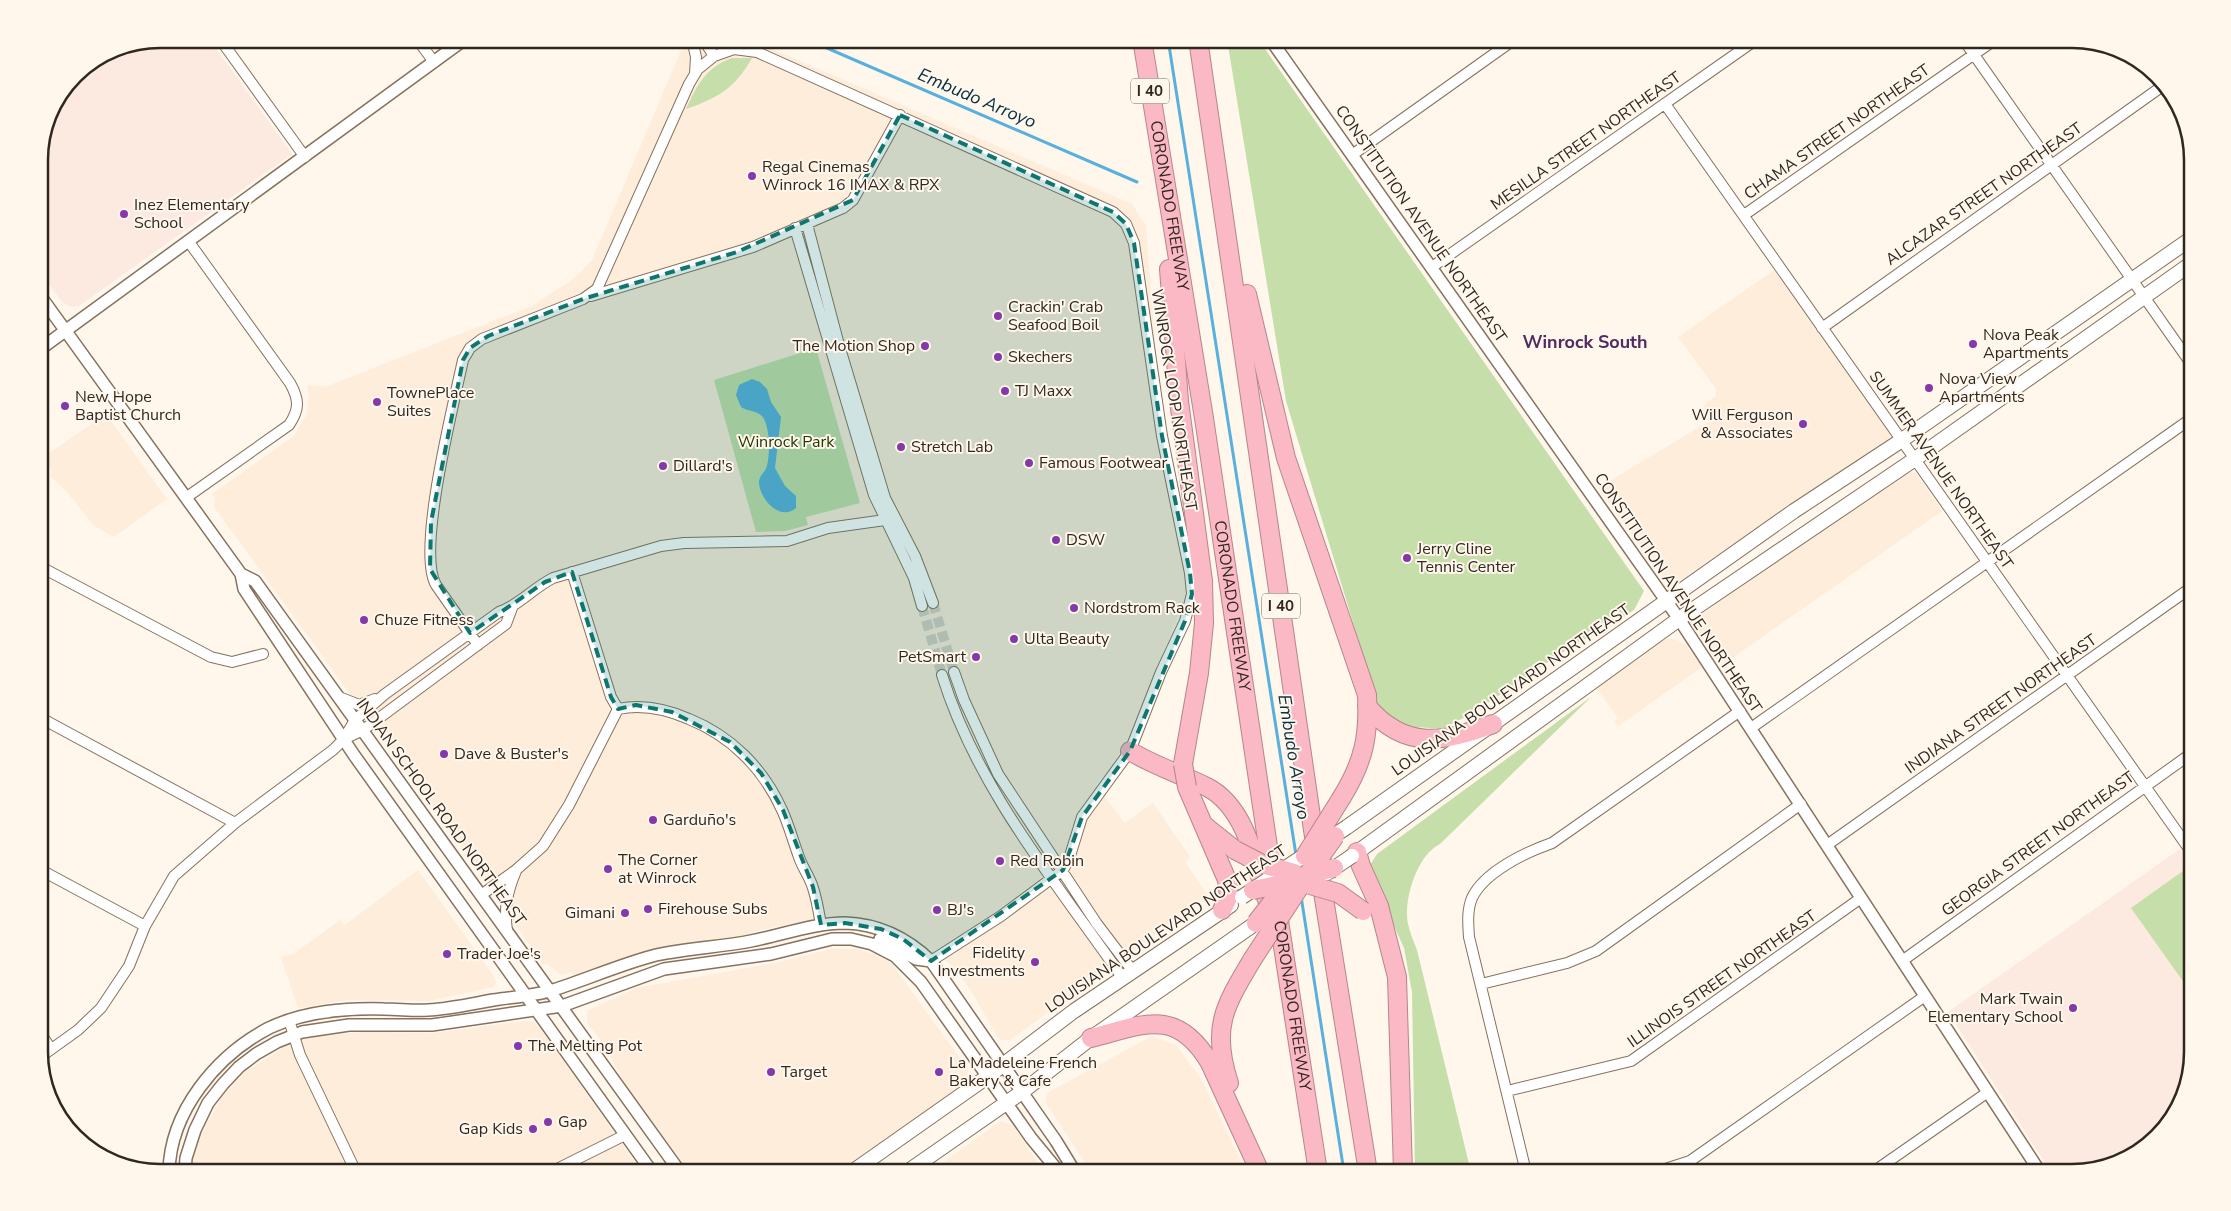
<svg xmlns="http://www.w3.org/2000/svg" width="2231" height="1211" font-family="'Nunito Sans',sans-serif">
<rect width="100%" height="100%" fill="#fff6ec"/>
<path fill="#feeddb" d="M686,39H749L1132,204L1146,226L1162,436L1187,586L1182,606L1128,739L1109,770L1096,785L1125,823L1153,803L1190,857L1185,862L1208,896L1010,1040H1003L998,1038L972,992L953,966L911,937L888,926L872,922H799L752,932L753,936L573,978L571,972L561,975L547,964L543,965L484,878L214,507L215,499L212,494L294,436L307,414L309,396L307,385L325,387L532,306L576,277L592,260Z
M1774,270L1888,431L1890,438L1674,584L1666,581L1598,488L1711,420L1703,409L1706,403L1716,396V389L1678,337Z
M106,414L167,499L114,537L94,526L67,492L49,475L52,472L42,458Z
M1912,472L1916,473L1942,511L1721,666L1695,625L1698,617L1788,551L1906,473Z
M1666,639H1675L1685,644L1702,667L1618,726L1614,721L1618,718L1596,688Z
M418,870L495,978L496,983L493,987L429,1001L347,1000L298,1008L281,957L293,954L340,920L345,925Z
M831,949H856L878,955L892,964L969,1071L965,1083L841,1172H690L629,1092L603,1043L587,1023V1011L636,988L780,962Z
M526,1021L534,1022L539,1027L642,1172H193V1159L202,1133L221,1098L244,1073L281,1049L304,1039L333,1034L367,1032L433,1033Z
M1152,1036L1176,1045L1202,1080L1246,1172H1091L1046,1103L1047,1093Z
M1001,1121L1013,1126L1044,1172H930Z"/>
<path fill="#fce9e0" d="M159,39H209L292,154L79,306L71,307L63,303L39,271V152L48,113L74,74L113,48Z
M2180,849L2192,867V1052L2180,1105L2132,1156L2072,1172H2051L1948,1012Z"/>
<path fill="#c6deaa" d="M1227,39H1258L1644,591L1634,610L1602,631L1575,644L1473,713L1442,729L1404,726L1381,712L1378,705L1286,401Z
M732,58H752C735,88 718,98 686,109C697,85 706,67 732,58Z
M816,348L860,503L806,517L808,525L785,531L756,532L714,380Z
M1591,697L1440,844C1417,855 1403,900 1408,924C1410,933 1414,942 1417,950L1471,1172H1415L1412,992L1404,948L1368,868L1377,854Z
M2183,871L2192,884V994L2131,908Z"/>
<path fill="#58b0dc" d="M752,379L760,382L767,389L771,402L781,417L775,468L785,486L796,496V508C780,522 760,499 759,483C759,475 765,473 767,466C770,453 770,431 764,419C759,410 748,412 741,407L736,395L739,385Z"/>
<g fill="none" stroke-linecap="round" stroke-linejoin="round">
<path stroke="#58b0dc" stroke-width="3" d="M806,39L1137,182
M1168,39L1296,855
M1301,896L1344,1172"/>
<path stroke="#d6cdc3" stroke-width="10" stroke-dasharray="10 5" stroke-linecap="butt" d="M933,603L954,672
M922,606L942,675"/>
<g stroke="#86725d" stroke-width="12">
<path id="minor" d="M220,39L305,157
M417,39L434,62
M692,39L696,57L695,74
M703,39L714,56L734,49L757,52L1113,212L1126,224L1134,243L1162,436L1190,573L1192,594L1185,621L1161,672L1130,751L1082,817L1069,859L1063,870L1001,916L931,961
M737,39L745,49
M1963,39L2192,365
M1665,104L2192,853
M1352,155L1515,39
M1744,215L1996,39
M807,224L839,345L885,498L915,556L933,603
M795,228L874,495L914,578L922,606
M1432,267L1757,39
M591,296L753,247L843,208L853,200L900,115
M1822,328L2164,85
M187,497L289,425C300,409 299,399 290,383L189,242
M39,566L211,657L232,662L263,654
M572,572L611,697L618,709
M478,645L436,585C416,551 454,403 463,360L470,348L482,339L583,299L597,289L689,84L698,69L714,56
M954,672L964,700L998,774L1097,924L1132,970
M942,675C977,788 1055,881 1122,977
M339,697L359,705L375,699
M39,717L235,823
M1751,728L2192,418
M344,739L363,730L506,624L512,608
M1827,845L2192,587
M39,869L145,926
M481,895L516,870L543,846L569,805L618,709C642,704 666,709 689,719C731,736 763,768 782,810C789,825 793,841 799,857C802,867 810,877 813,888C817,900 819,913 821,925
M507,931C504,908 507,892 516,871
M1902,961L2192,753
M1481,984L1567,963L1596,951L1801,804
M289,1020L300,1055L356,1172
M39,1031L51,1049
M39,1058L78,1030L101,1008L129,966L145,926L174,876L235,823L333,750L343,740L355,720L385,694L499,612C520,605 533,588 553,578L661,546L684,543L787,541L828,528L885,520
M1507,1091L1631,1061L1861,898
M150,1170H185
M551,1172L625,1135
M1526,1172L1469,937C1468,923 1467,910 1472,898C1484,872 1526,852 1552,843L1740,711
M1656,1172L1690,1161L1925,996
M1873,1172L1988,1092"/>
</g>
<g stroke="#86725d" stroke-width="14">
<path id="tertiary" d="M1273,43L1679,619L2040,1172
M39,294L241,574L244,589L354,755L652,1172
M39,350L465,39
M241,574L255,581L680,1172
M880,939L916,959L931,961
M169,1172C170,1111 217,1055 269,1028C305,1011 345,1008 384,1009C399,1009 414,1011 428,1010C449,1009 471,1004 493,1000C512,997 534,996 553,990C588,979 621,964 656,955C688,948 720,947 751,941C782,935 814,923 845,923C879,924 908,939 931,961L1056,1141L1075,1172
M185,1172L186,1158L195,1130L208,1103L223,1084L239,1067L256,1054L277,1042L302,1032L349,1025H432L562,1006L664,969L771,954L832,939H851L872,944L895,956L921,982L1031,1138L1059,1172"/>
</g>
<g stroke="#86725d" stroke-width="16">
<path id="secondary" d="M1347,827L1794,511L1902,440L2192,238
M1352,856L1679,619L1915,459L2192,263
M852,1172L987,1077L1074,1011L1231,905
M907,1172L1022,1092L1091,1038L1256,923"/>
</g>
<g stroke="#b4868b" stroke-width="20">
<g id="motorway">
<path id="s1" d="M1142,39L1204,418L1273,880"/>
<path d="M1198,39L1313,830L1368,1172"/>
<path d="M1169,269L1179,401L1203,581L1204,623L1199,673L1183,764"/>
<path d="M1247,294L1286,458L1367,695C1369,736 1364,761 1342,797"/>
<path d="M1367,706C1405,751 1444,742 1493,724"/>
<path d="M1130,751C1154,766 1181,774 1207,787C1246,807 1255,862 1267,900"/>
<path d="M1187,787L1227,880L1229,896L1222,910"/>
<path d="M1205,826L1235,850"/>
<path d="M1357,852L1361,866L1379,906L1397,977L1403,1172"/>
<path d="M1293,897L1308,874L1296,873"/>
<path id="s2" d="M1277,908L1318,1172"/>
<path d="M1091,1038C1143,1025 1176,1006 1210,1063L1260,1172"/>
<path d="M1229,1083C1211,1028 1224,1007 1252,960"/>
</g>
</g>
<use href="#minor" stroke="#fff" stroke-width="10"/>
<use href="#tertiary" stroke="#fff" stroke-width="11"/>
<use href="#secondary" stroke="#fff" stroke-width="14"/>
<use href="#motorway" stroke="#fbb8c5" stroke-width="18"/>
<g stroke="#86725d" stroke-width="16" stroke-linecap="butt">
<path id="secondary-bridge" d="M1327,873L1352,856
M1242,897L1347,827"/>
</g>
<g stroke="#b4868b" stroke-width="20" stroke-linecap="butt">
<path id="motorway-bridge" d="M1183,764L1187,787
M1235,850L1262,864L1294,873
M1305,856L1342,797
M1308,874L1335,836
M1308,874L1334,868
M1310,885L1338,893L1363,911
M1253,890L1287,883
M1256,923L1287,883
M1252,960L1293,897"/>
</g>
<use href="#secondary-bridge" stroke="#fff" stroke-width="14"/>
<use href="#motorway-bridge" stroke="#fbb8c5" stroke-width="18"/>
</g>
<path fill="#0f766e" fill-opacity="0.2" stroke="#0f766e" stroke-width="4" stroke-dasharray="10 6" stroke-linejoin="round" d="M900,115L1113,212L1126,224L1134,243L1162,436L1190,573L1192,594L1185,621L1130,751L1082,817L1063,870L931,961L903,939L881,929L845,923L821,925L813,887L783,810L761,773L730,742L672,712L636,705L618,709L611,697L572,572L545,582L470,633L430,569L431,522L463,360L470,348L488,336L583,299L737,252L853,200Z"/>
<g fill="#8538a8" stroke="#fff6ec" stroke-width="2">
<circle cx="752" cy="176" r="5"/>
<circle cx="124" cy="214" r="5"/>
<circle cx="998" cy="316" r="5"/>
<circle cx="1973" cy="344" r="5"/>
<circle cx="925" cy="346" r="5"/>
<circle cx="998" cy="357" r="5"/>
<circle cx="1929" cy="388" r="5"/>
<circle cx="1005" cy="391" r="5"/>
<circle cx="377" cy="402" r="5"/>
<circle cx="65" cy="406" r="5"/>
<circle cx="1803" cy="424" r="5"/>
<circle cx="901" cy="447" r="5"/>
<circle cx="1029" cy="463" r="5"/>
<circle cx="663" cy="466" r="5"/>
<circle cx="1056" cy="540" r="5"/>
<circle cx="1407" cy="558" r="5"/>
<circle cx="1074" cy="608" r="5"/>
<circle cx="364" cy="620" r="5"/>
<circle cx="1014" cy="639" r="5"/>
<circle cx="976" cy="657" r="5"/>
<circle cx="444" cy="754" r="5"/>
<circle cx="653" cy="820" r="5"/>
<circle cx="1000" cy="861" r="5"/>
<circle cx="608" cy="869" r="5"/>
<circle cx="648" cy="909" r="5"/>
<circle cx="937" cy="910" r="5"/>
<circle cx="625" cy="913" r="5"/>
<circle cx="447" cy="954" r="5"/>
<circle cx="1035" cy="962" r="5"/>
<circle cx="2073" cy="1008" r="5"/>
<circle cx="518" cy="1046" r="5"/>
<circle cx="771" cy="1072" r="5"/>
<circle cx="939" cy="1072" r="5"/>
<circle cx="548" cy="1122" r="5"/>
<circle cx="533" cy="1129" r="5"/>
</g>
<g text-anchor="middle" dominant-baseline="central" stroke-width="4" stroke-linejoin="round" paint-order="stroke">
<g fill="#fff6ec" stroke="#6e665c" stroke-width="1">
<rect x="1131" y="78.5" width="38" height="25" rx="4"/>
<rect x="1262" y="593.5" width="38" height="25" rx="4"/>
</g>
<g font-size="15" font-weight="bold" fill="#30281f">
<text x="1150" y="91">I 40</text>
<text x="1281" y="606">I 40</text>
</g>
<g font-size="16" fill="#30281f" stroke="#fff6ec">
<text transform="translate(1837 132) rotate(-35)">CHAMA STREET NORTHEAST</text>
<text transform="translate(1586 141) rotate(-35)">MESILLA STREET NORTHEAST</text>
<text transform="translate(1984 194) rotate(-35)">ALCAZAR STREET NORTHEAST</text>
<text stroke="none"><textPath href="#s1" startOffset="169">CORONADO FREEWAY</textPath></text>
<text transform="translate(1421 224) rotate(55)">CONSTITUTION AVENUE NORTHEAST</text>
<text transform="translate(1174 400) rotate(81)">WINROCK LOOP NORTHEAST</text>
<text transform="translate(1941 470) rotate(55)">SUMMER AVENUE NORTHEAST</text>
<text transform="translate(1678 593) rotate(56)">CONSTITUTION AVENUE NORTHEAST</text>
<text stroke="none"><textPath href="#s1" startOffset="574">CORONADO FREEWAY</textPath></text>
<text transform="translate(1511 690) rotate(-35)">LOUISIANA BOULEVARD NORTHEAST</text>
<text transform="translate(2001 704) rotate(-35)">INDIANA STREET NORTHEAST</text>
<text transform="translate(441 812) rotate(54)">INDIAN SCHOOL ROAD NORTHEAST</text>
<text transform="translate(2038 844) rotate(-36)">GEORGIA STREET NORTHEAST</text>
<text transform="translate(1166 929) rotate(-34)">LOUISIANA BOULEVARD NORTHEAST</text>
<text transform="translate(1722 979) rotate(-35)">ILLINOIS STREET NORTHEAST</text>
<text stroke="none"><textPath href="#s2" startOffset="99">CORONADO FREEWAY</textPath></text>
</g>
<g font-size="16" fill="#30281f" stroke="#fff6ec" text-anchor="start">
<text x="762" y="167">Regal Cinemas<tspan x="762" dy="18">Winrock 16 IMAX &amp; RPX</tspan></text>
<text x="134" y="205">Inez Elementary<tspan x="134" dy="18">School</tspan></text>
<text x="1008" y="307">Crackin' Crab<tspan x="1008" dy="18">Seafood Boil</tspan></text>
<text x="1983" y="335">Nova Peak<tspan x="1983" dy="18">Apartments</tspan></text>
<text x="915" y="346" text-anchor="end">The Motion Shop</text>
<text x="1008" y="357">Skechers</text>
<text x="1939" y="379">Nova View<tspan x="1939" dy="18">Apartments</tspan></text>
<text x="1015" y="391">TJ Maxx</text>
<text x="387" y="393">TownePlace<tspan x="387" dy="18">Suites</tspan></text>
<text x="75" y="397">New Hope<tspan x="75" dy="18">Baptist Church</tspan></text>
<text x="1793" y="415" text-anchor="end">Will Ferguson<tspan x="1793" dy="18">&amp; Associates</tspan></text>
<text x="911" y="447">Stretch Lab</text>
<text x="1039" y="463">Famous Footwear</text>
<text x="673" y="466">Dillard's</text>
<text x="1066" y="540">DSW</text>
<text x="1417" y="549">Jerry Cline<tspan x="1417" dy="18">Tennis Center</tspan></text>
<text x="1084" y="608">Nordstrom Rack</text>
<text x="374" y="620">Chuze Fitness</text>
<text x="1024" y="639">Ulta Beauty</text>
<text x="966" y="657" text-anchor="end">PetSmart</text>
<text x="454" y="754">Dave &amp; Buster's</text>
<text x="663" y="820">Garduño's</text>
<text x="618" y="860">The Corner<tspan x="618" dy="18">at Winrock</tspan></text>
<text x="1010" y="861">Red Robin</text>
<text x="658" y="909">Firehouse Subs</text>
<text x="947" y="910">BJ's</text>
<text x="615" y="913" text-anchor="end">Gimani</text>
<text x="1025" y="953" text-anchor="end">Fidelity<tspan x="1025" dy="18">Investments</tspan></text>
<text x="457" y="954">Trader Joe's</text>
<text x="2063" y="999" text-anchor="end">Mark Twain<tspan x="2063" dy="18">Elementary School</tspan></text>
<text x="528" y="1046">The Melting Pot</text>
<text x="949" y="1063">La Madeleine French<tspan x="949" dy="18">Bakery &amp; Cafe</tspan></text>
<text x="781" y="1072">Target</text>
<text x="558" y="1122">Gap</text>
<text x="523" y="1129" text-anchor="end">Gap Kids</text>
</g>
<g font-size="16" fill="#253901" stroke="#fff6ec">
<text x="786" y="442">Winrock Park</text>
</g>
<g font-size="18" font-style="italic" fill="#073042" stroke="#fff6ec">
<text transform="translate(977 98) rotate(23)">Embudo Arroyo</text>
<text transform="translate(1294 757) rotate(81)">Embudo Arroyo</text>
</g>
<g font-size="18" font-weight="bold" fill="#512c63" stroke="#fff6ec">
<text x="1585" y="342">Winrock South</text>
</g>
</g>
<path d="M0 0H2231V1211H0ZM160 48H2072A112 112 0 0 1 2184 160V1052A112 112 0 0 1 2072 1164H160A112 112 0 0 1 48 1052V160A112 112 0 0 1 160 48Z" fill="#fff6ec" fill-rule="evenodd"/>
<path fill="none" stroke="#30281f" stroke-width="2.5" d="M160 48H2072A112 112 0 0 1 2184 160V1052A112 112 0 0 1 2072 1164H160A112 112 0 0 1 48 1052V160A112 112 0 0 1 160 48Z"/>
</svg>
